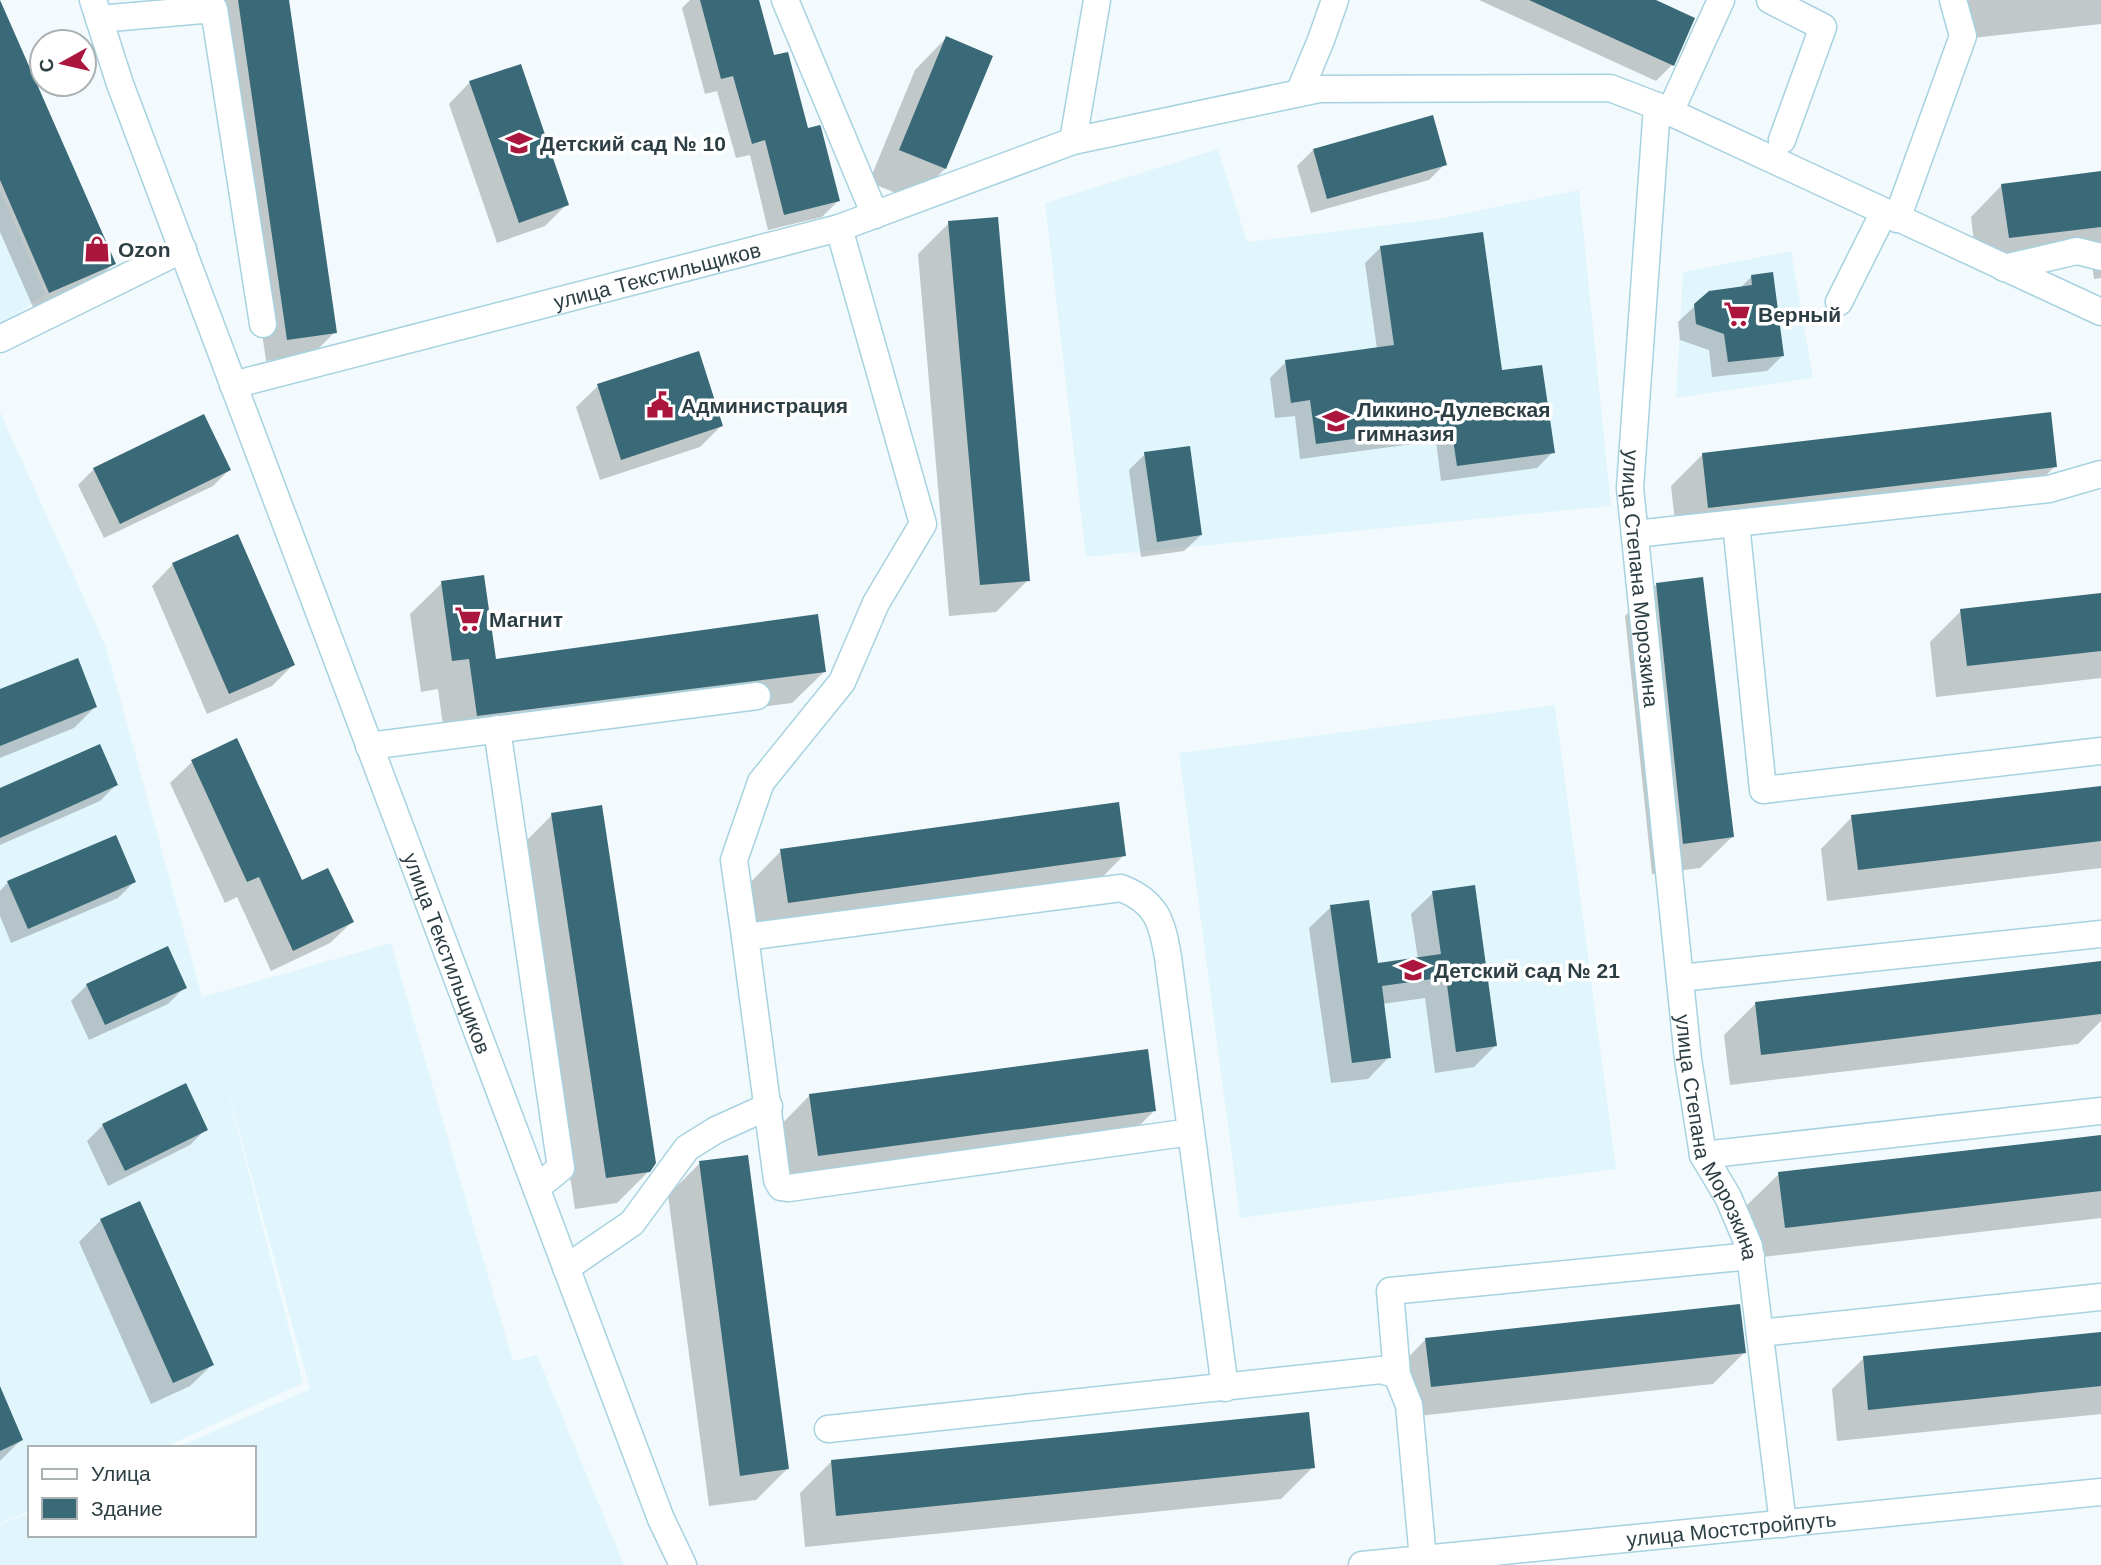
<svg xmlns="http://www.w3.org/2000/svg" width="2101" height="1565" font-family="Arial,sans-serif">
<rect width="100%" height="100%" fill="#f2fafd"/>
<path fill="#e1f6fc" d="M1218,149L1247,242L1437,219L1579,190L1611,506L1086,557L1045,203Z
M0,190L45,294L0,327Z
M1791,251L1813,378L1676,398L1683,272Z
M0,412L106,647L202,997L391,943L513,1361L537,1355L624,1565H0V1525L30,1512V1535H254V1448H176L310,1389L222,1069L303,1383L163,1448H30V1510L0,1524Z
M1555,705L1616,1169L1240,1218L1179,753Z"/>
<path fill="#0003" d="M217,0H287L335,332L313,354L266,361L215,2Z
M690,0H758L773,57L838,201L822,217L768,230L750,155L736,158L717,91L705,94L682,8Z
M1479,0H1652L1672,65L1656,81Z
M1967,0H2101V24L1972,38Z
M0,1L114,263L98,279L33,307L0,232Z
M946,38L945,169L913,200L869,182L915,70Z
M470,82L567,204L545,226L497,243L449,104Z
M1313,150L1445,164L1429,180L1311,213L1297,166Z
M2101,173V278L2094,279L2091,255L1977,269L1971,217L2002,185Z
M949,223L1028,580L996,612L949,616L918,254Z
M1381,247L1500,372L1553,452L1537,468L1441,481L1436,441L1300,459L1295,416L1275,418L1270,378L1286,362L1377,349L1365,263Z
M1751,277L1783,355L1767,371L1712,377L1709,350L1680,340L1678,322L1695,306L1740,288Z
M598,386L721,426L700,447L600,480L576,407Z
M1145,454L1201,535L1184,551L1141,557L1129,470Z
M1702,455L2055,466L2024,498L1677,539L1671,486Z
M94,469L229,470L213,486L104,538L78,485Z
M173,564L293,665L272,686L207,714L152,586Z
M442,583L494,661L824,672L792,703L446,747L438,689L421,692L410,614Z
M1656,585L1732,837L1700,868L1652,874L1625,616Z
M2101,595V678L1936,697L1930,642L1961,611Z
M0,691L95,707L74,728L0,758Z
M236,741L301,882L352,922L330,943L271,971L237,897L225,903L170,783L192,762Z
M116,785L100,801L0,845V790Z
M2101,787V868L1827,901L1821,849L1852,817Z
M552,815L649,1171L617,1203L575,1209L520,847Z
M781,851L1124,855L1080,900L744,946L737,896Z
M8,882H134L118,898L11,943L0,916V891Z
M1433,893L1495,1046L1474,1067L1435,1073L1425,998L1382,1004L1389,1057L1368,1079L1331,1083L1309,928L1331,907L1376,965L1418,959L1411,914Z
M2101,962V1021L2078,1044L1730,1085L1724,1035L1755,1004Z
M87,985L184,988L168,1004L89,1040L71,1001Z
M810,1095L1155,1110L1110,1155L774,1199L766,1140Z
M103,1125L206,1129L190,1145L108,1186L87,1141Z
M2101,1137V1218L1754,1258L1747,1205L1779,1174Z
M700,1163L788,1468L756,1500L709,1506L668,1195Z
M139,1203L212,1365L190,1386L151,1404L79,1242L101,1220Z
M2101,1333V1414L1837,1441L1832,1389L1864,1358Z
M1426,1339L1744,1353L1713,1384L1400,1418L1395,1371Z
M0,1391L21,1440L0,1461Z
M831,1462L1313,1467L1281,1499L805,1547L800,1493Z"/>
<path fill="#3a6a77" d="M0,0L116,264L49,293L0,180Z
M238,0H289L337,333L287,340Z
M700,0H759L774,55L788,52L808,128L820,125L821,127L840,201L784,215L765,140L752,144L733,76L721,79Z
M1529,0H1656L1695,18L1674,66Z
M946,36L993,56L946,169L899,150Z
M521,64L569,205L519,223L469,81Z
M1433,115L1447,165L1327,199L1313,149Z
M2101,171V227L2009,238L2001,184Z
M998,217L1030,581L980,585L948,221Z
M1483,232L1502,370L1542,365L1555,453L1457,466L1451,426L1316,444L1310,400L1291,403L1285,360L1394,345L1380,246Z
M1773,272L1784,356L1728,362L1724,334L1696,324L1694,304L1709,291L1752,285L1751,275Z
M699,351L723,426L621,460L597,384Z
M2051,412L2057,467L1708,508L1702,453Z
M204,414L231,470L120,524L93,468Z
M1190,446L1202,535L1157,542L1144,452Z
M238,534L295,665L229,694L172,563Z
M484,575L496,659L818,614L826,672L477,716L469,659L452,661L441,581Z
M1703,577L1734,837L1683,844L1656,583Z
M2101,593V651L1967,666L1960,609Z
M78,658L97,707L0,746V689Z
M237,738L302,880L328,868L354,922L293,951L259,877L247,882L191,760Z
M100,744L118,785L0,838V788Z
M2101,786V841L1858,870L1851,815Z
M1119,802L1126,856L788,903L780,849Z
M602,805L656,1163L650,1172L606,1178L551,813Z
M116,835L136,882L28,929L7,881Z
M1475,885L1497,1046L1456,1052L1446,977L1382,986L1391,1058L1352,1063L1330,905L1369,900L1378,963L1441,954L1432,891Z
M168,946L187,988L105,1025L86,984Z
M2101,961V1014L1761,1055L1755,1002Z
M1148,1049L1156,1111L818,1156L809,1094Z
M186,1083L208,1130L125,1171L102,1124Z
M2101,1135V1191L1785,1228L1778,1172Z
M748,1155L789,1469L740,1476L699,1161Z
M140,1201L214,1365L173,1383L100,1219Z
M1740,1304L1746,1353L1431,1387L1425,1338Z
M2101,1332V1386L1868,1410L1863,1356Z
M0,1386L23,1440L0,1451Z
M1309,1412L1315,1468L836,1516L831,1460Z"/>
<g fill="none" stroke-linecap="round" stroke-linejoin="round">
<g stroke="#a7d2df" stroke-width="29">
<g id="minor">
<path id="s1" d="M93,0L120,84L661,1519L683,1565"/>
<path d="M785,0L875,215"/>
<path d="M1770,0L1823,27L1782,140"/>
<path d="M99,19L214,9L263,324"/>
<path d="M1299,93L1321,40L1335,0"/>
<path id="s2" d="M1657,106L1630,488L1688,1059L1703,1155L1728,1197L1749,1246L1783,1524"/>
<path d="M1670,112L1721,0"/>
<path d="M1073,141L1097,0"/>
<path d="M1897,219L1963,36L1953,0"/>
<path d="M2004,268L2077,251L2101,257"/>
<path d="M1839,302L1884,212"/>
<path d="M0,339L183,249"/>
<path id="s3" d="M233,385L839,228L1073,141L1319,89L1610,88L1657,106L2101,312"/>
<path d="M1736,523L1763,790L2101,751"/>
<path d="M1635,534L2049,489L2101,474"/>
<path d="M497,729L561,1168L536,1188"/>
<path d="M369,746L757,696"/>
<path d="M745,937L734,860L761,782L842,682L876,603L923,524L839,228"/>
<path d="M1680,978L2101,934"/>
<path d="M1191,1132L789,1188L781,1187L777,1180L745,937L1121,888C1157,902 1162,922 1168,957L1225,1388"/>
<path d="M1703,1155L2101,1111"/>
<path d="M566,1268L632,1223L687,1148L716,1130L769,1106"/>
<path d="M1760,1333L2101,1297"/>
<path d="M1397,1375L1390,1291L1751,1256"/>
<path d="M828,1429L1381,1370L1397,1375L1409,1405L1423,1559"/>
<path id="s4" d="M1362,1565L2101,1492"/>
</g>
</g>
<use href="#minor" stroke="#fff" stroke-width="26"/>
</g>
<defs>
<g id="school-bare" transform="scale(2.1)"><path d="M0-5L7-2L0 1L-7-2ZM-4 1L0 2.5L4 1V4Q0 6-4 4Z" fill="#ab163f" stroke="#fff" stroke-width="2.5" paint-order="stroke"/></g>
<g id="shop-bare" transform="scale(2.1)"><path d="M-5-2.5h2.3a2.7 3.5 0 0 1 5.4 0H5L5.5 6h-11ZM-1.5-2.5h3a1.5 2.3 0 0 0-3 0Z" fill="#ab163f" stroke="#fff" stroke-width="2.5" paint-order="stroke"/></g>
<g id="supermarket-bare" transform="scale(2.1)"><path d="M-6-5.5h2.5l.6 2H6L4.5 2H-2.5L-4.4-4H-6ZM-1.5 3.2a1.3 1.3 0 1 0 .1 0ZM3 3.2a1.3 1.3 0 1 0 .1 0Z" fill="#ab163f" stroke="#fff" stroke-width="2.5" paint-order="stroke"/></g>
<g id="civic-bare" transform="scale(2.1)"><path d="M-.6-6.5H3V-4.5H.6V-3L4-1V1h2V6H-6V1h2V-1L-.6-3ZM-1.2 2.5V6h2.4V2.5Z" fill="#ab163f" stroke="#fff" stroke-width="2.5" paint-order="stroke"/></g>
</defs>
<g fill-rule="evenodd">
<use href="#school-bare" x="519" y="143"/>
<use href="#shop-bare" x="97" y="249"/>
<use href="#supermarket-bare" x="1737" y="314"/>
<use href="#civic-bare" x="660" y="405"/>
<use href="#school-bare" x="1336" y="421"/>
<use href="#supermarket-bare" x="468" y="619"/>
<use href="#school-bare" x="1413" y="970"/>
</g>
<g text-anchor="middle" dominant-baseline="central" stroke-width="7" stroke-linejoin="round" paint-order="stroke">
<g font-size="21" font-weight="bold" fill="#2d3f44" stroke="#fff" text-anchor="start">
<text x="540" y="143">Детский сад № 10</text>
<text x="118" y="249">Ozon</text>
<text x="1758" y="314">Верный</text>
<text x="681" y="405">Администрация</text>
<text x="1357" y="409">Ликино-Дулевская<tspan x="1357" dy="24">гимназия</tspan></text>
<text x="489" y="619">Магнит</text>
<text x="1434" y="970">Детский сад № 21</text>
</g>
<g font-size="21" fill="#2d3f44" stroke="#fff">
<text stroke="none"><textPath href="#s3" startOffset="438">улица Текстильщиков</textPath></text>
<text stroke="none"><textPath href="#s2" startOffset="474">улица Степана Морозкина</textPath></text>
<text stroke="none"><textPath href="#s1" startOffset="1017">улица Текстильщиков</textPath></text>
<text stroke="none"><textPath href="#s2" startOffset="1041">улица Степана Морозкина</textPath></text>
<text stroke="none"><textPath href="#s4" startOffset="371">улица Мостстройпуть</textPath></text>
</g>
</g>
<rect x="28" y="1446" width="228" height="91" fill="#ffffff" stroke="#abb2b4" stroke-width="2"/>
<rect x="42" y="1469" width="35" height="10" fill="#ffffff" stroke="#abb2b4" stroke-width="2"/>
<text x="91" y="1481" font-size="21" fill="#2d3f44">Улица</text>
<rect x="42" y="1498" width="35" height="21" fill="#3a6a77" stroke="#abb2b4" stroke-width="2"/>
<text x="91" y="1516" font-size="21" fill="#2d3f44">Здание</text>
<g transform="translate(63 63) rotate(262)"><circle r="33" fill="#ffffff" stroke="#abb2b4" stroke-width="2"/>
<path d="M0-5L12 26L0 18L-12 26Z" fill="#ab163f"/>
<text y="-10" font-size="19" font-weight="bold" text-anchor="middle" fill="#2d3f44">С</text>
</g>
</svg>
